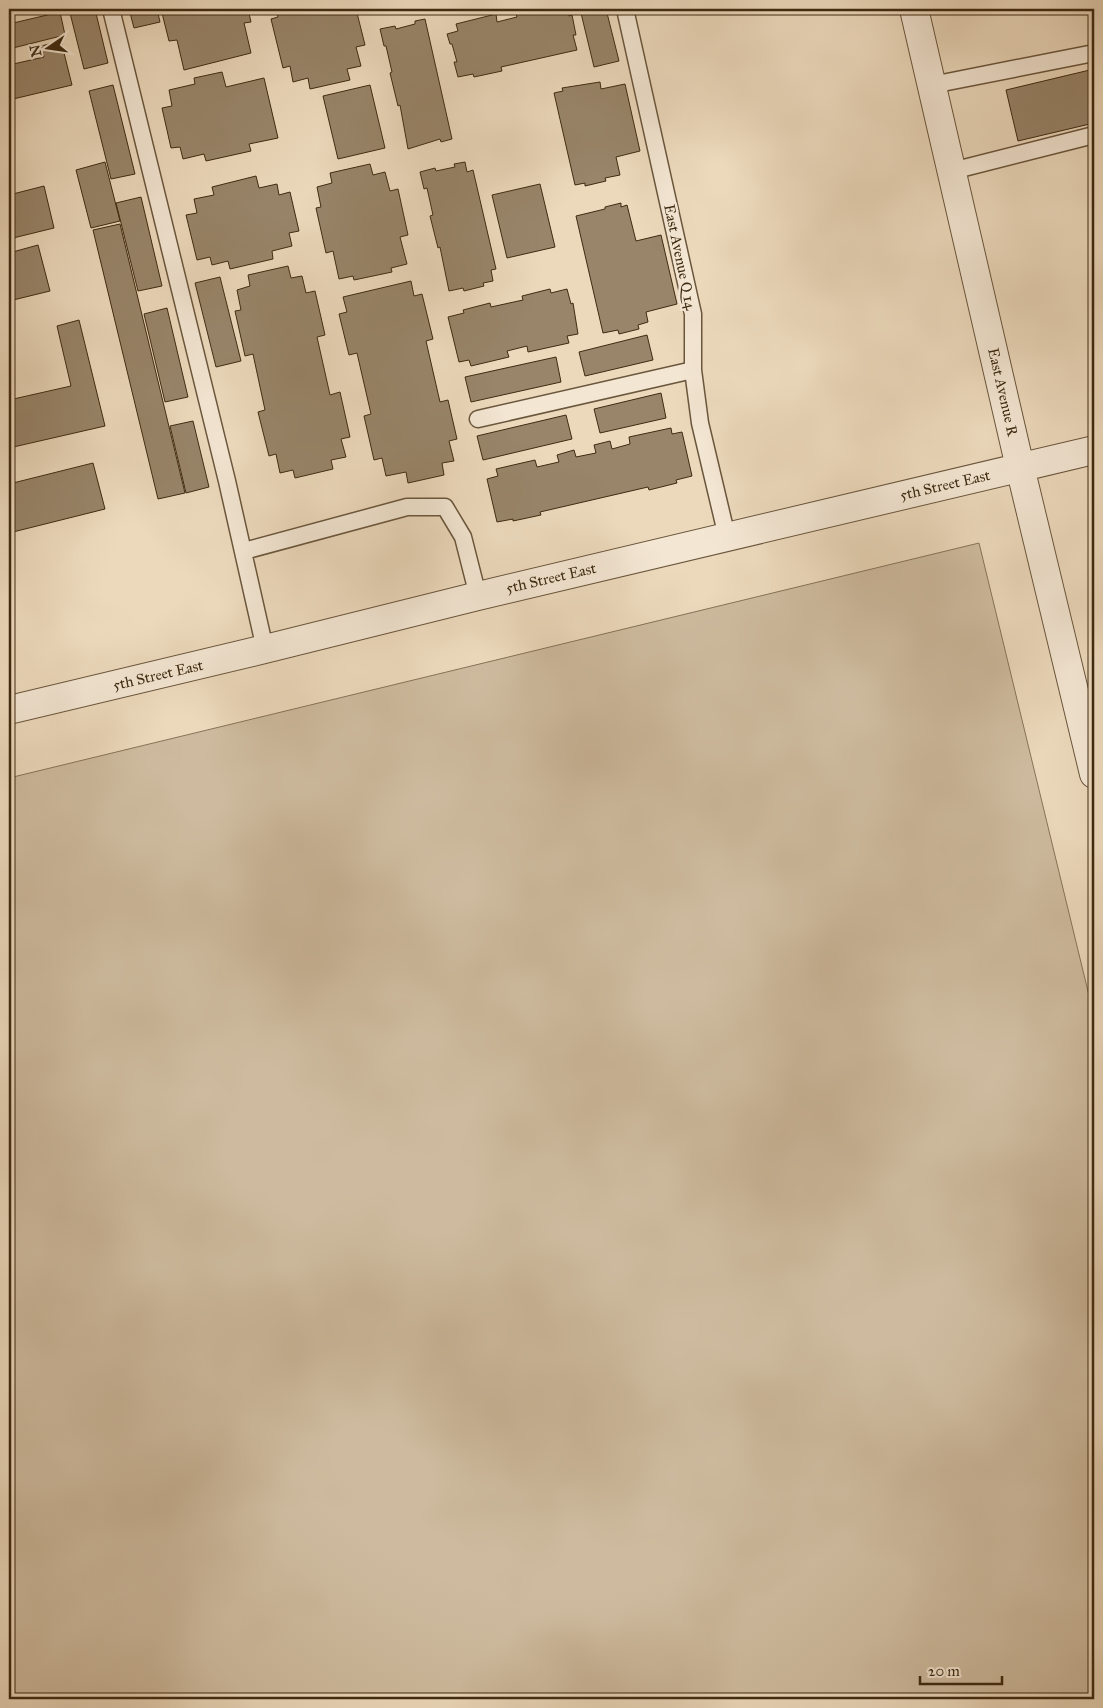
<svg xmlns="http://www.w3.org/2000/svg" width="1103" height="1708" font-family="'IM FELL Great Primer',serif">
<rect width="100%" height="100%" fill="#ecd9bc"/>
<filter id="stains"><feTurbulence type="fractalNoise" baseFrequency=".004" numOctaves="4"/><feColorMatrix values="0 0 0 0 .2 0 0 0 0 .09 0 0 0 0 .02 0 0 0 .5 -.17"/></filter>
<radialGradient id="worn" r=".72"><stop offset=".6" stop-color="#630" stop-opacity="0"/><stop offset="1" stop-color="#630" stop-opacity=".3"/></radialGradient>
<path fill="#cebb9f" stroke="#867358" d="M979,543L1094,1016V1699H9V778Z"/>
<path fill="#98856a" stroke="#3e2b11" d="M69,9H95L108,63L84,69Z
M129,9H157L160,22L134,28Z
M161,9H248L251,22L244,23L251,53L184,70L177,40L169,41Z
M276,9H356L365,45L356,47L361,66L347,69L350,80L310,89L308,78L293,82L290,66L283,68L271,19L278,17Z
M525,9H567L569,16L572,15L576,35H573L577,50L501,67L502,71L474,77L473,74L458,77L454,62H457L452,44H450L447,34L458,31L456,24L496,14L497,22L517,17L515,11Z
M580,9H606L619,61L594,67Z
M60,12L65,35L9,49V24Z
M425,19L452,139L441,142L440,139L408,149L400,105L398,106L390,73L392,72L386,46H384L380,29L395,26L396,29L415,24V21Z
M61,41L72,85L9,100V65L44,57L41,46Z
M1094,69V123L1018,141L1006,90Z
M222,72L226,87L264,78L278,138L249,144L251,151L206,161L204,154L183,159L180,147L171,148L162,108L172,106L169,90L195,84L194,78Z
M600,82L601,89L625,84L640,151L616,157L620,175L605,178L606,181L585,186V183L575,185L554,93L563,91L562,88Z
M113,85L135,174L111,179L89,91Z
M370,85L385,148L338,159L323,96Z
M105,162L120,221L91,228L76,170Z
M465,162L467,172L473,170L496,269L491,270L493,281L483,283L484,286L464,291L463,288L449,291L440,247L438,248L430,216L433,215L427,188L424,189L420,172L435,168L436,171L455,167L454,164Z
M370,164L373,175L385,172L390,191L398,189L408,235L400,237L407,264L391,268L392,272L354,280L353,276L339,279L333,251L326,253L316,208L321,207L317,187L332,183L330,173Z
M256,176L259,188L277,184L279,195L290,192L299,231L289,233L292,246L272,251L273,259L230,269L228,261L212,265L210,257L197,260L186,215L197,213L194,199L214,195L212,187Z
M540,184L555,247L507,258L492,195Z
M44,186L54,228L9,239V195Z
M141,197L162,286L138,291L116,203Z
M621,203V207L627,205L636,241L661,235L677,304L646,312L648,322L638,325L639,329L619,334L618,330L603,333L576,216L605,209V207Z
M120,224L185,493L158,499L93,230Z
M38,245L50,291L9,301V253Z
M288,266L291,278L302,276L306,293L315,291L325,335L317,337L330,395L340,392L350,437L341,439L346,457L331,460L333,469L295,478L293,470L280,473L276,454L269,456L258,412L265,410L253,354L245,356L235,311L241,310L237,290L250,286L248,275Z
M220,277L241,361L216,367L195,283Z
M411,281L414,296L422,294L433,339L426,341L440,402L448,400L457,439L449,441L454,461L442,463L444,475L408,483L406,472L386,476L382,458L374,460L364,416L371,414L357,353L349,355L339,314L347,312L343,297Z
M550,289L551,293L567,289L571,304L573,303L578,334L567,336L569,343L528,352L527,346L507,351L509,357L471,366L469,360L459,362L448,317L464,313L463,310L490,303L491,307L523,300L522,296Z
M167,308L188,397L165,402L144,314Z
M79,320L105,426L9,448V400L71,386L57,326Z
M647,335L653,360L585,376L579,352Z
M556,357L561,382L471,402L465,377Z
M661,393L666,418L600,433L594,409Z
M566,415L572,439L483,460L477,436Z
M193,421L209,487L186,493L170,426Z
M671,428L672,434L682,432L692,476L676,480L677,483L649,490L648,487L540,512L541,515L513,521V519L497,522L487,479L498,476L496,469L535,460L537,467L559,462L557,455L574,450L576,457L596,453L594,445L610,441L612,449L630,444L629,437Z
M93,463L105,509L9,533V484Z"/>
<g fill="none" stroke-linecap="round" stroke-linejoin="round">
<g stroke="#6a563c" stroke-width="19">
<path id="service" d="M111,9L227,481L265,649
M625,9L693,314V370L700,423L727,537
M932,85L1094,53
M952,171L1094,135
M478,419L693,370
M244,551L407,507H445L463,537L478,596"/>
</g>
<g stroke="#6a563c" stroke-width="30">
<path id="tertiary" d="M914,9L1020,467L1094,774
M9,710L265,649L478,596L1094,450"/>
</g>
<use href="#service" stroke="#f3e6d3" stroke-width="16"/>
<use href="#tertiary" stroke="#f3e6d3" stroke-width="28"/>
</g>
<g text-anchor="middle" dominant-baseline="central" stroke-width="5" stroke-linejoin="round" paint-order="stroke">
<g font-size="15" fill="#3e2b11" stroke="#f3e6d3">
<text transform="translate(680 257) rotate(78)">East Avenue Q 14</text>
<text transform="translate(1003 392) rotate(77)">East Avenue R</text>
<text transform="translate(945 485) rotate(-13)">5th Street East</text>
<text transform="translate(551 578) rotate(-13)">5th Street East</text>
<text transform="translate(158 675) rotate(-13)">5th Street East</text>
</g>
</g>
<rect width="1103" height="1708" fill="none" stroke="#ecd9bc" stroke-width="30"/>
<rect x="10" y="10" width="1083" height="1688" fill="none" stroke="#3e2b11" stroke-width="2.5"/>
<rect x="15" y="15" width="1073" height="1678" fill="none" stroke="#3e2b11"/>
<g transform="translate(48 48) rotate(257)" stroke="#f3e6d3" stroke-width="4" paint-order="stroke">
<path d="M0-4L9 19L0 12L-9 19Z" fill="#3e2b11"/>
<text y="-8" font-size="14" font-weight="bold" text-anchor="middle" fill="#3e2b11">N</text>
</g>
<path d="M920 1676v8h82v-8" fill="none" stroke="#3e2b11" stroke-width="2.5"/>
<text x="928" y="1676" font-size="15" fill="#3e2b11" stroke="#f3e6d3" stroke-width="4" paint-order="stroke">20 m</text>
<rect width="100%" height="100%" filter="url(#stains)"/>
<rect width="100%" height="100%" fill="url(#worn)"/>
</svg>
